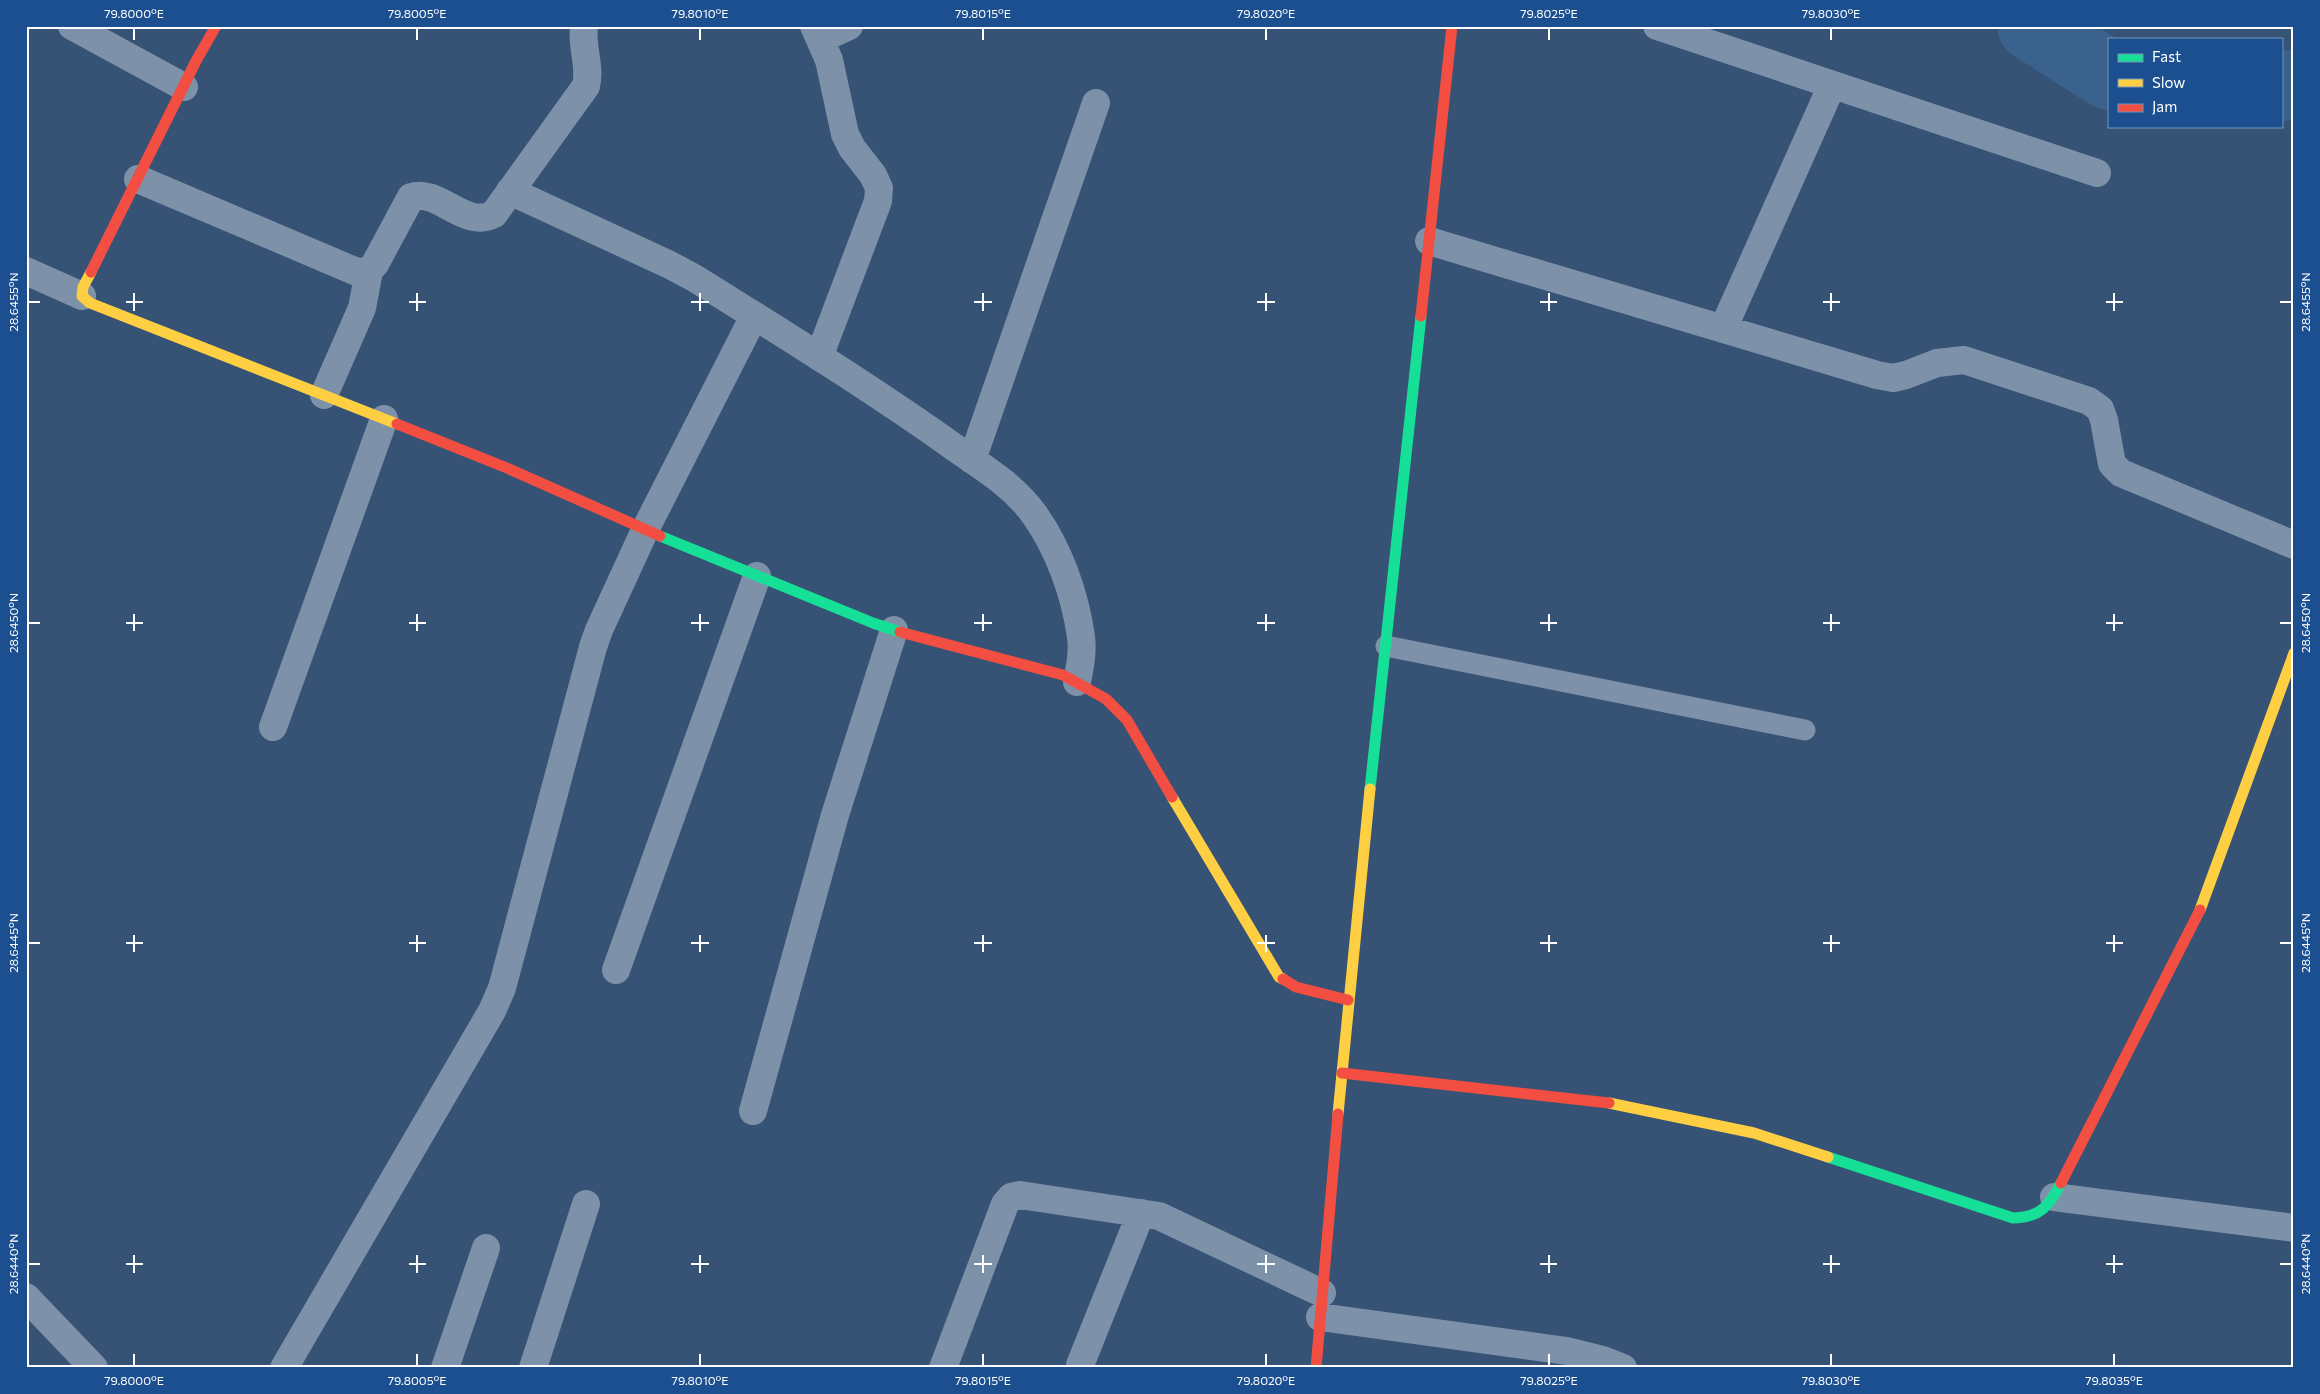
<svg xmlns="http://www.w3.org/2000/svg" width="2320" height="1394" font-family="Commissioner,sans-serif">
<rect width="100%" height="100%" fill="#365274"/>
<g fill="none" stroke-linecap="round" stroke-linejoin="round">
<path stroke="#3b618d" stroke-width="70" d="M2032,26L2109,75
M2281,86L2294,85"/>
<path stroke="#7d92a8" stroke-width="21" d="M1386,646L1805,730"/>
<path stroke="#7d92a8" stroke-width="28" d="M72,26L184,87
M814,26L829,60L845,134L852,148L873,175L879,188L878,201L819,357
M1657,26L2097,173
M821,39L849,26
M138,179L357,272L369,271L375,264L411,197C439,188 465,230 494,214L586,86C591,66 581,47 584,26
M510,191L670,265L696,279C779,331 863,383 944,440C975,463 1011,482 1034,514C1059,549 1075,594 1081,637C1083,652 1080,667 1077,682
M1429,241L1877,375L1893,378L1906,375L1937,363L1964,360L2089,401L2100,409L2104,420L2112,464L2121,473L2294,545
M26,271L82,296
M1723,329L1832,85
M324,395L362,308L369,271
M972,460L1096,103
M273,727L384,419
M616,970L757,576
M753,1111L835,815L894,630
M2054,1197L2294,1228
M26,1297L94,1368
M1320,1317L1567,1351L1603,1360L1623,1368
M1080,1365L1141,1213
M284,1368L492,1011L502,988L593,647L599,630L645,530L754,316
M445,1368L486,1248
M533,1368L586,1204
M943,1368L1005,1204L1011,1197L1020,1195L1159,1216L1322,1293"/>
<path stroke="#16e098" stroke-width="11" d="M660,536L873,623L900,632
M1370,789L1421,316
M1828,1157L2013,1218C2040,1218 2050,1205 2061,1183"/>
<path stroke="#ffcf43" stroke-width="11" d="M91,272L83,287L82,296L90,303L397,424
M1172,797L1279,977L1283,979
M2200,910L2294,653
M1609,1103L1754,1133L1828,1157
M1338,1114L1370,789"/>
<path stroke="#f24e42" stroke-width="11" d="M91,272L196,61L216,26
M1421,316L1452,26
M397,424L507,468L660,536
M900,632L1063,675L1106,699L1127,720L1172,797
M1283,979L1296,987L1348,1000
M1342,1073L1609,1103
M2061,1183L2200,910
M1316,1368L1338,1114"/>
</g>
<path fill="none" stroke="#fff" stroke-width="2" d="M134,28V40M417,28V40M700,28V40M983,28V40M1266,28V40M1549,28V40M1831,28V40M134,293V311M417,293V311M700,293V311M983,293V311M1266,293V311M1549,293V311M1831,293V311M2114,293V311M28,302H40M126,302H143M409,302H426M691,302H709M974,302H992M1257,302H1275M1540,302H1557M1823,302H1840M2106,302H2123M2280,302H2292M134,614V631M417,614V631M700,614V631M983,614V631M1266,614V631M1549,614V631M1831,614V631M2114,614V631M28,623H40M126,623H143M409,623H426M691,623H709M974,623H992M1257,623H1275M1540,623H1557M1823,623H1840M2106,623H2123M2280,623H2292M134,935V952M417,935V952M700,935V952M983,935V952M1266,935V952M1549,935V952M1831,935V952M2114,935V952M28,943H40M126,943H143M409,943H426M691,943H709M974,943H992M1257,943H1275M1540,943H1557M1823,943H1840M2106,943H2123M2280,943H2292M134,1255V1273M417,1255V1273M700,1255V1273M983,1255V1273M1266,1255V1273M1549,1255V1273M1831,1255V1273M2114,1255V1273M28,1264H40M126,1264H143M409,1264H426M691,1264H709M974,1264H992M1257,1264H1275M1540,1264H1557M1823,1264H1840M2106,1264H2123M2280,1264H2292M134,1354V1366M417,1354V1366M700,1354V1366M983,1354V1366M1266,1354V1366M1549,1354V1366M1831,1354V1366M2114,1354V1366"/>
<rect width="2320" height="1394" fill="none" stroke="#1b4f8f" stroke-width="55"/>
<rect x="2108" y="38" width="175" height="90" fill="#1b4f8f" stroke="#7695bc"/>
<rect x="2118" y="54" width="25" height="8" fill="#16e098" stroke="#7695bc"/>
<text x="2152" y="62" font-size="15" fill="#ffffff">Fast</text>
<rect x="2118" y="79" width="25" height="8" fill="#ffcf43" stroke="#7695bc"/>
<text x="2152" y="88" font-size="15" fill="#ffffff">Slow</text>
<rect x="2118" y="104" width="25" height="8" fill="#f24e42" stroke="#7695bc"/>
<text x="2152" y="112" font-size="15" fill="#ffffff">Jam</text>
<rect x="28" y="28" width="2264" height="1338" fill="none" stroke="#fff" stroke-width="2"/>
<g font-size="12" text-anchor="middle" fill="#fff">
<text x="134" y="18">79.8000°E</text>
<text x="417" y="18">79.8005°E</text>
<text x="700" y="18">79.8010°E</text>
<text x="983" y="18">79.8015°E</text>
<text x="1266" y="18">79.8020°E</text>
<text x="1549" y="18">79.8025°E</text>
<text x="1831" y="18">79.8030°E</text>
<text transform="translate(14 302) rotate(-90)" y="4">28.6455°N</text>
<text transform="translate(2306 302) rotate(-90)" y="4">28.6455°N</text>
<text transform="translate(14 623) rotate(-90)" y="4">28.6450°N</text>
<text transform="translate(2306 623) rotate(-90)" y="4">28.6450°N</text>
<text transform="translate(14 943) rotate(-90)" y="4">28.6445°N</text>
<text transform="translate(2306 943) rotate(-90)" y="4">28.6445°N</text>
<text transform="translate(14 1264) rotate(-90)" y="4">28.6440°N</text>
<text transform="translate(2306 1264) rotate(-90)" y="4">28.6440°N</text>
<text x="134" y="1385">79.8000°E</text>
<text x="417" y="1385">79.8005°E</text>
<text x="700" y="1385">79.8010°E</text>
<text x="983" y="1385">79.8015°E</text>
<text x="1266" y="1385">79.8020°E</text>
<text x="1549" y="1385">79.8025°E</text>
<text x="1831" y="1385">79.8030°E</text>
<text x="2114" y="1385">79.8035°E</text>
</g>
</svg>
